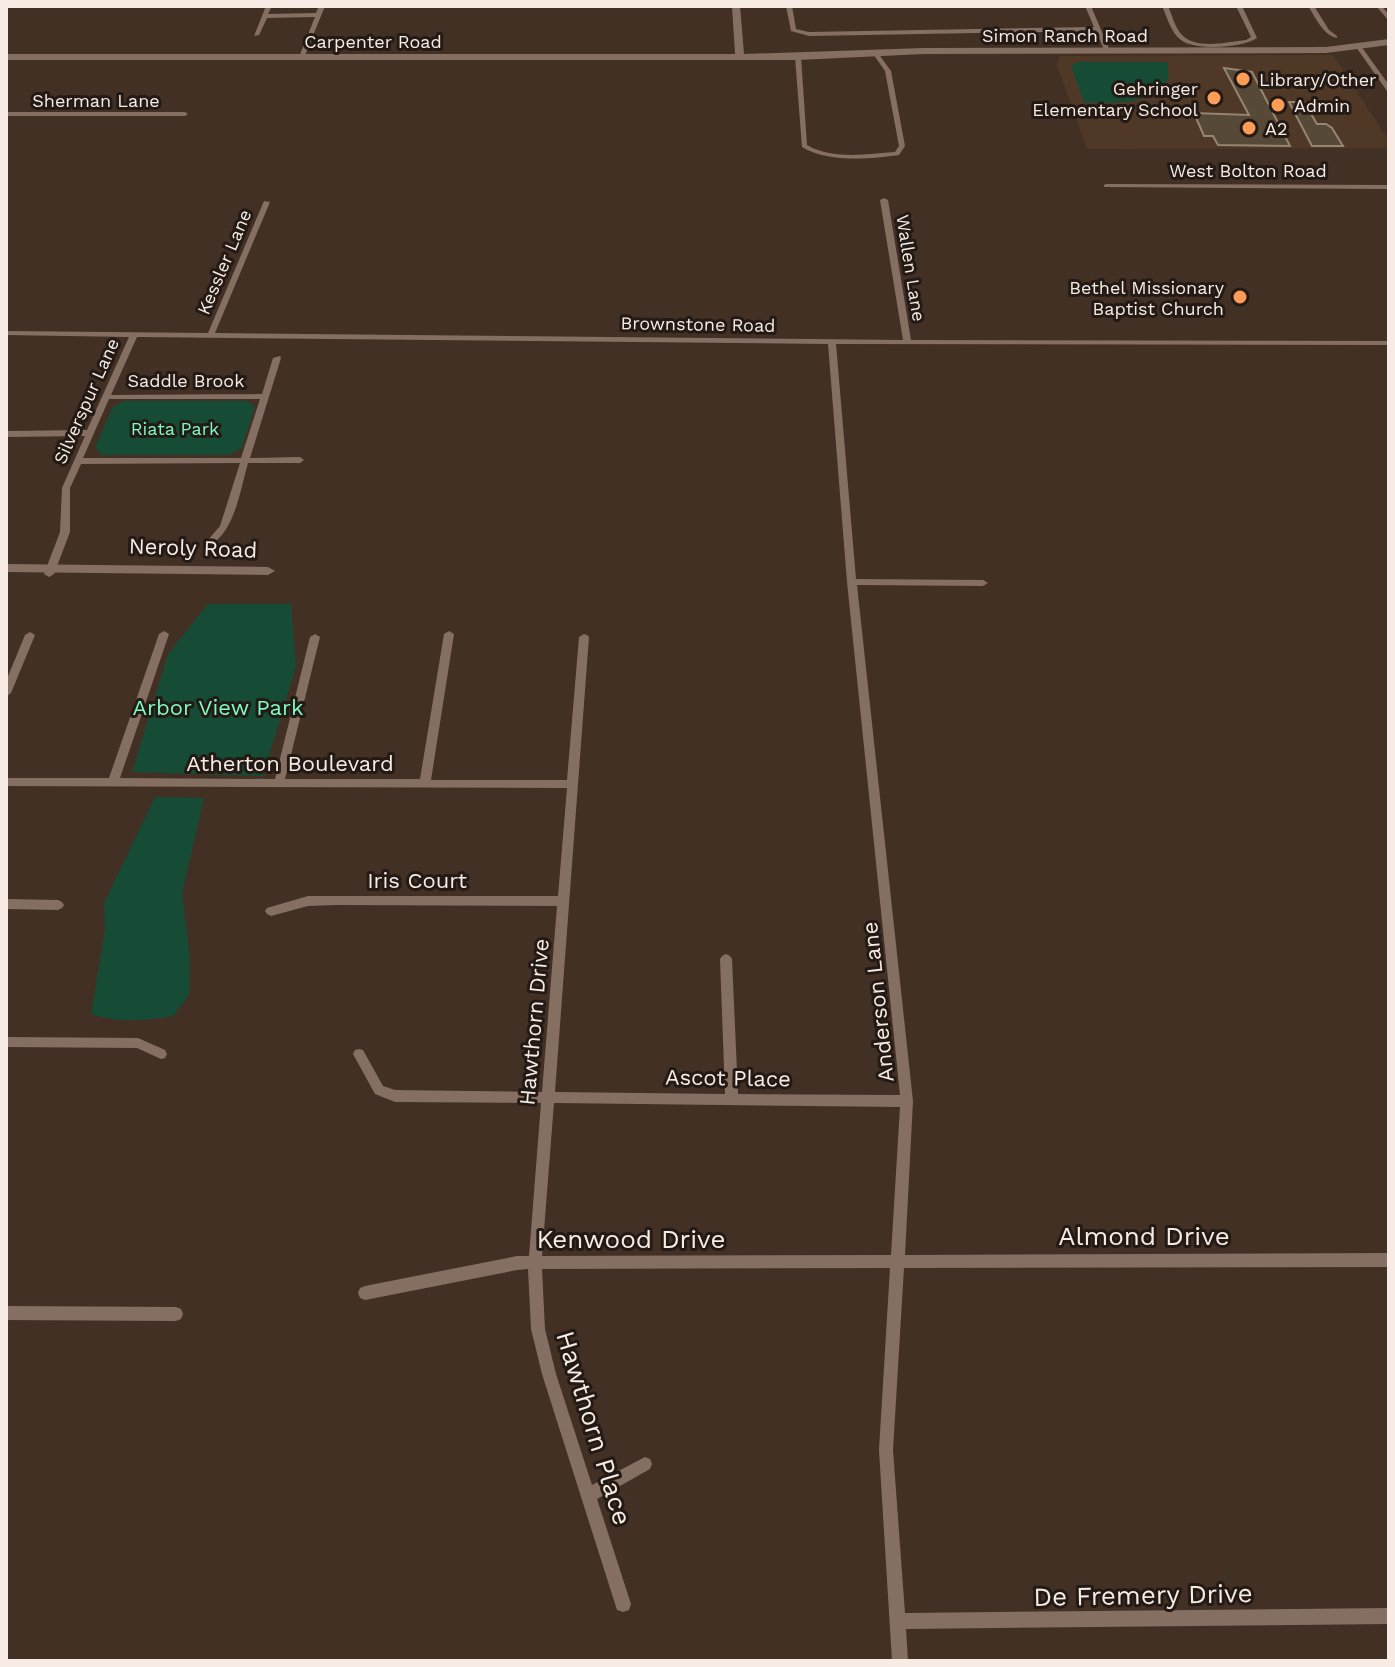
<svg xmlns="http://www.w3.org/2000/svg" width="1395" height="1667" font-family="'Work Sans',sans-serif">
<rect width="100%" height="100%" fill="#433024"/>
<path fill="#503827" d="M1333,55L1389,141V148L1087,149L1057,65L1060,56Z"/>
<path fill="#164c36" d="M1078,62H1167L1169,77C1152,107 1114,102 1084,103L1071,66Z
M125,401H247L255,407L241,449L228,455H102L95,447L113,407Z
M208,604H291L296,666L263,776L132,772L168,654Z
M155,797L204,798L182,893L190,958L189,995L173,1016C144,1021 121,1023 91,1014L105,929L104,903Z"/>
<path fill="#574937" stroke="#958571" stroke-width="2" d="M1224,68L1252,72L1290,146L1218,145L1213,136H1204L1194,113L1249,115Z
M1289,102H1304L1317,124H1326L1332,128L1343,146H1312Z"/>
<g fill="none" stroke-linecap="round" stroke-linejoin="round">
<path fill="#856f62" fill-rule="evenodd" d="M266,6H272L268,14L316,13L319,6H325L304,58L299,57L315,17L267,18L259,35L254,36Z
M786,6H792L796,29L809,32L1094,27L1085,6H1091L1110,51L1105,52L1096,31L809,36L791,31Z
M1162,6H1168C1172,15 1175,28 1182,35C1196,50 1228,42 1246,40L1251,37L1236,6H1242L1257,38C1243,48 1195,51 1181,40C1171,33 1167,17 1162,6Z
M1308,6H1314L1329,30L1337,36V38C1323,35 1316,18 1308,6Z
M1376,6H1382L1389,15V21Z
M1359,45L1361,46L1389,85V92L1387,91L1356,47Z
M874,53H878L891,71L905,146L899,155C870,159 828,163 802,147L795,57L798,55L801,57L807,145C832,160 868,154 895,152L899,146L885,71L873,54Z
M6,112H185L188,114L185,116H6Z
M1106,184L1389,185V189L1104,187V185Z
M884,198L888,200L911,340L1389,341V345L836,344L856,579L983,580L988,583L983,586L857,585L913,1101L905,1255L1389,1253V1267L904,1268L893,1450L905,1613L1389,1608V1624L906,1629L908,1661H892L879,1450L890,1268L542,1269L545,1329L556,1374L592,1485L645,1457L650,1459L652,1464L650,1469L597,1499L631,1604L629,1610L623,1612L617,1610L542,1374L531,1329L528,1269L517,1270L365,1300L360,1298L358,1293L360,1288L365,1286L517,1256H529L541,1103L395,1102L375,1094L353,1054L355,1050L359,1049L363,1050L383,1086L395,1090L542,1092L557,906L336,905L308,906L271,916L267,914L265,911L267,908L308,896H558L567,788L6,786V778H109L159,634L164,631L169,634L120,778L275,779L310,637L315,634L320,637L285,779H420L444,634L449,631L454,634L431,780H567L579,637L584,634L587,635L589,637L555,1092L725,1094L720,959L722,956L726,954L730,956L732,959L738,1094L900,1095L847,582L828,344L137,337L111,395L262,394L273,358L280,356L281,358L250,458L300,457L304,460L300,463H248C241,487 235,529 213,543L208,540L220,526L240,463L81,464L70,488V532L54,574L49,577L44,574L60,532L62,488L85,436L6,437V431L87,430L129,337L6,335V331L208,333L264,201L270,202L215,333L903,340L880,200ZM109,399H260L241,458H83ZM554,1103L900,1107L891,1255L542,1256Z
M30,632L35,635L11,693L6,697V681L25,635Z
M6,899L58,900L62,902L64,905L62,908L58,910L6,909Z
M6,1037L138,1038L165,1050L167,1054L165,1058L161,1059L137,1048L6,1047Z
M6,1306L176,1307L181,1309L183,1314L181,1319L176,1321L6,1320Z"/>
<path fill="#856f62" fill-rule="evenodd" d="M732,6H740L744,54L924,48L1326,47L1389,39V45L1326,53L924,54L798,60H6V54H735Z
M6,564L268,567L275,571L268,575L6,572Z"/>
</g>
<g fill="#fd9c57" stroke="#231a15" stroke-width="3">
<circle cx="1243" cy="79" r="8"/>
<circle cx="1214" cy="98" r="8"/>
<circle cx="1278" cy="105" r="8"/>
<circle cx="1249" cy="128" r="8"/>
<circle cx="1240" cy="297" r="8"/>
</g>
<g text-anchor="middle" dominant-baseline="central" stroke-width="6" stroke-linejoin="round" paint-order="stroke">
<g font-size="18" fill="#f7ebe3" stroke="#231a15">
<text x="1065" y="35">Simon Ranch Road</text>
<text x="373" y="41">Carpenter Road</text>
<text x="96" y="100">Sherman Lane</text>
<text x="1248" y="170">West Bolton Road</text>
<text transform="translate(224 262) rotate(-67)">Kessler Lane</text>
<text transform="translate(911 268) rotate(81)">Wallen Lane</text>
<text transform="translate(698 324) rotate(1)">Brownstone Road</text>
<text x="186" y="380">Saddle Brook</text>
<text transform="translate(86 401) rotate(-66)">Silverspur Lane</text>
</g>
<g font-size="18" fill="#f7ebe3" stroke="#231a15" text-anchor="start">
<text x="1259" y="79">Library/Other</text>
<text x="1198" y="88" text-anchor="end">Gehringer<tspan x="1198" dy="21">Elementary School</tspan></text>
<text x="1294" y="105">Admin</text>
<text x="1265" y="128">A2</text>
<text x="1224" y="287" text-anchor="end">Bethel Missionary<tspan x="1224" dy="21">Baptist Church</tspan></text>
</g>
<g font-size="18" fill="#7afcc2" stroke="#231a15">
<text x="175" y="428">Riata Park</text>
</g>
<g font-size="22" fill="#f7ebe3" stroke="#231a15">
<text transform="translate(193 548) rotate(2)">Neroly Road</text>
<text x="290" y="763">Atherton Boulevard</text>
<text x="417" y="880">Iris Court</text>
<text transform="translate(878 1002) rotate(-96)">Anderson Lane</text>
<text transform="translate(534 1022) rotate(-85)">Hawthorn Drive</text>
<text transform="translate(728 1078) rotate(1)">Ascot Place</text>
</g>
<g font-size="22" fill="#7afcc2" stroke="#231a15">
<text x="218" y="707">Arbor View Park</text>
</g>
<g font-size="26" fill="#f7ebe3" stroke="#231a15">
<text x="1144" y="1236">Almond Drive</text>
<text x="631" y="1239">Kenwood Drive</text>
<text transform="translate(594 1428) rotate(73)">Hawthorn Place</text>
<text transform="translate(1143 1595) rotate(-1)">De Fremery Drive</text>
</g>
</g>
<rect width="1395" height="1667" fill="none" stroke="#f7ebe3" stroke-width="16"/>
</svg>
